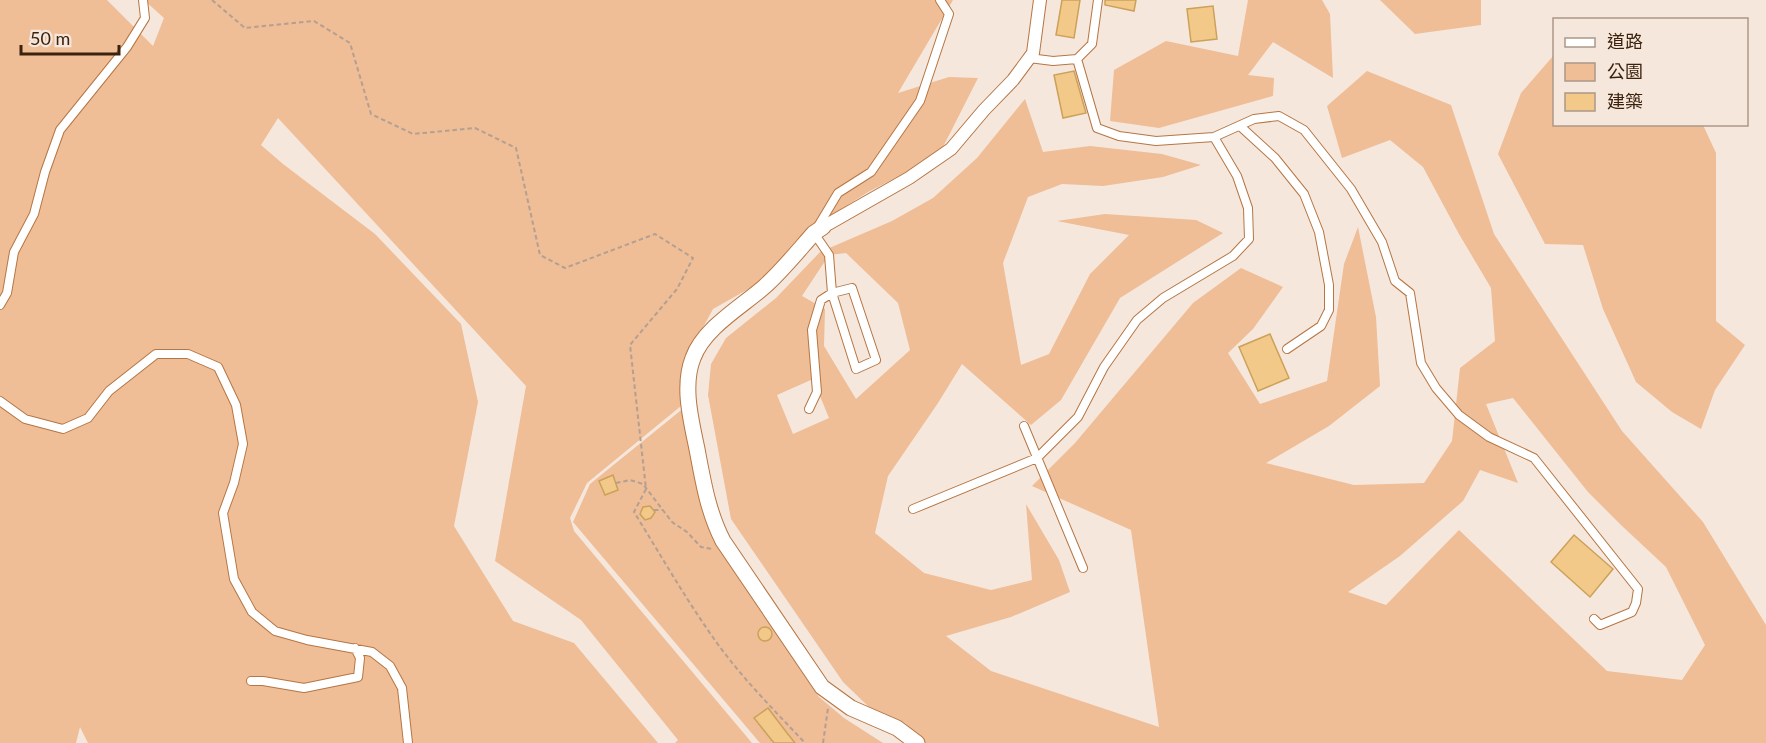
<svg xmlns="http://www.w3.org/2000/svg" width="1766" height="743" font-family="Lato,'Noto Sans TC',sans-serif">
<rect width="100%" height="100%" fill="#f6e7dd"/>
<path fill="#efbd96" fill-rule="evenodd" d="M0,0H107L153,46L164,18L144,0H953L898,93L949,77L978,78L943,147L903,174L868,192L810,229L759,283L713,309L689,353L680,381L681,406L587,483L570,518L574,531L752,743H675L678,740L581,620L495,561L526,386L278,118L261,145L283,164L375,234L461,324L478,402L454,526L513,621L574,643L658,743H88L80,727L76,743H0Z
M1248,0H1322L1330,14L1333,78L1273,42L1248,75L1274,78L1273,96L1159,128L1110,121L1114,70L1166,41L1238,56Z
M1380,0H1481V25L1415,34Z
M1554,55V124L1703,125L1716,153V321L1745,345L1715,390L1701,429L1672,412L1636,382L1603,309L1583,245L1545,244L1498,154L1521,93Z
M1367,71L1451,105L1494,234L1622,431L1703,522L1766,625V743H925L905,723L870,708L843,682L731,519L708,395L711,364L726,338L776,298L820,252L892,221L933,198L977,158L1025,99L1043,152L1090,146L1162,154L1201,165L1163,177L1103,186L1062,184L1028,197L1003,263L1021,365L1049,354L1090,274L1129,235L1057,221L1105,214L1196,220L1223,233L1120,298L1061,400L1031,425L962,364L938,403L888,476L875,533L924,573L991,590L1032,580L1026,504L1059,560L1070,592L1011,617L946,636L991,671L1159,727L1131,530L1032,486L1075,443L1193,303L1241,268L1283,287L1253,329L1228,353L1260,404L1327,381L1344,264L1358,227L1376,317L1380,386L1329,426L1266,463L1354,485L1424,483L1452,441L1460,368L1495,341L1491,288L1459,234L1423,167L1390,140L1342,158L1327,106ZM846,253L898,303L910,350L856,399L824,346L825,309L802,296L829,255ZM813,379L829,418L793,434L777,395ZM1513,398L1588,492L1621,525L1666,567L1705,645L1682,680L1607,671L1459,530L1386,605L1348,592L1400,556L1463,501L1480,470L1518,483L1486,404Z
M685,407L727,559L819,697L844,718L883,743H760L573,522L590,484Z"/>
<path fill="#f2c989" stroke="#cca159" stroke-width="1.5" d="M1062,0H1080L1074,38L1056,35Z
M1105,0H1136L1134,11L1105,5Z
M1213,6L1217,39L1191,42L1187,9Z
M1074,71L1086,113L1063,118L1054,75Z
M1270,334L1289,378L1258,391L1239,347Z
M613,475L618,490L605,495L599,481Z
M650,506L655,512L651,518L645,520L640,514L643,507Z
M1574,535L1613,569L1590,597L1551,562Z
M758 634a7 7 0 1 1 14 0a7 7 0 1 1-14 0Z
M768,708L787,733L795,743H774L754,718Z"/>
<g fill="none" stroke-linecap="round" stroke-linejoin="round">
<g stroke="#b57643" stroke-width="10">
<path id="service" d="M1029,58L1053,61L1077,59L1097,128L1119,136L1156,141L1214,137L1254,119L1279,116L1304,130L1351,189L1382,242L1395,281L1410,293L1421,363L1436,388L1459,415L1489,437L1534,458L1638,589L1636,603L1632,612L1600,625L1594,619
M1077,59L1092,44L1098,0
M1240,126L1275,158L1304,194L1319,232L1329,285V310L1321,326L1287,349
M0,305L7,293L14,252L34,214L45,172L60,130L127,47L145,18L143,0
M0,401L25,419L63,429L88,418L109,391L156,354H188L218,367L236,405L243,444L234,483L223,513L234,579L252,612L275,631L307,640L372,652L390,666L402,688L408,743
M809,409L817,392L812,330L821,300L832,293L852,288L876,360L856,369L832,293L829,255L814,233L838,193L871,172L920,101L949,14L940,0
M1024,426L1083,568
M913,509L1037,458L1078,417L1104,367L1137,320L1163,298L1233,256L1249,239L1248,208L1237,176L1214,137
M251,681H263L304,688L358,677L360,658L355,648"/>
</g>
<g stroke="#b57643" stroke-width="14">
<path id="pedestrian" d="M823,227L909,178L951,149L984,110L1013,80L1033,53L1040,0"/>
</g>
<g stroke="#b57643" stroke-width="17">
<path id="minor" d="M823,227L814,233C798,251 782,271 764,287C741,307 704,328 693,358C682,386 691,420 697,449C703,481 708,512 723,541L822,687L851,708L897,728L917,743"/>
</g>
<path stroke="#b3a092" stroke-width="2" stroke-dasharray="4.5 3" stroke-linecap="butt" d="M212,0L245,28L314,21L350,43L371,114L413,134L475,128L516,148L540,255L565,268L655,234L693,258L677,289L630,345L646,489
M616,483L630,480L643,484L672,522L687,532L701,547L712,549
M646,489L634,512C660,554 684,596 712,636C739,675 773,709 805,743
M654,510H663
M823,743L828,708"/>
<use href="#service" stroke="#fff" stroke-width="8"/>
<use href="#pedestrian" stroke="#fff" stroke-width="12"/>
<use href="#minor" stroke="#fff" stroke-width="15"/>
</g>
<rect x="1553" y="18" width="195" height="108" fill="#f6e7dd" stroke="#ac9889" stroke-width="1.5"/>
<rect x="1565" y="38" width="30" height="9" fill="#ffffff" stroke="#ac9889" stroke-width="1.5"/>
<text x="1607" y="48" font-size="18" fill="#3c220c">道路</text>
<rect x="1565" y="63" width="30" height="18" fill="#efbd96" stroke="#ac9889" stroke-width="1.5"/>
<text x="1607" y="78" font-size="18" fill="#3c220c">公園</text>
<rect x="1565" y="93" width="30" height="18" fill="#f2c989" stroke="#ac9889" stroke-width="1.5"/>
<text x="1607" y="108" font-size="18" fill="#3c220c">建築</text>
<path d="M21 45v9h98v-9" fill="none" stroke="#3c220c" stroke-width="3"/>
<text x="30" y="45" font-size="18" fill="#3c220c" stroke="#f6e7dd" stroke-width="4.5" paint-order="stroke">50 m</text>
</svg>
